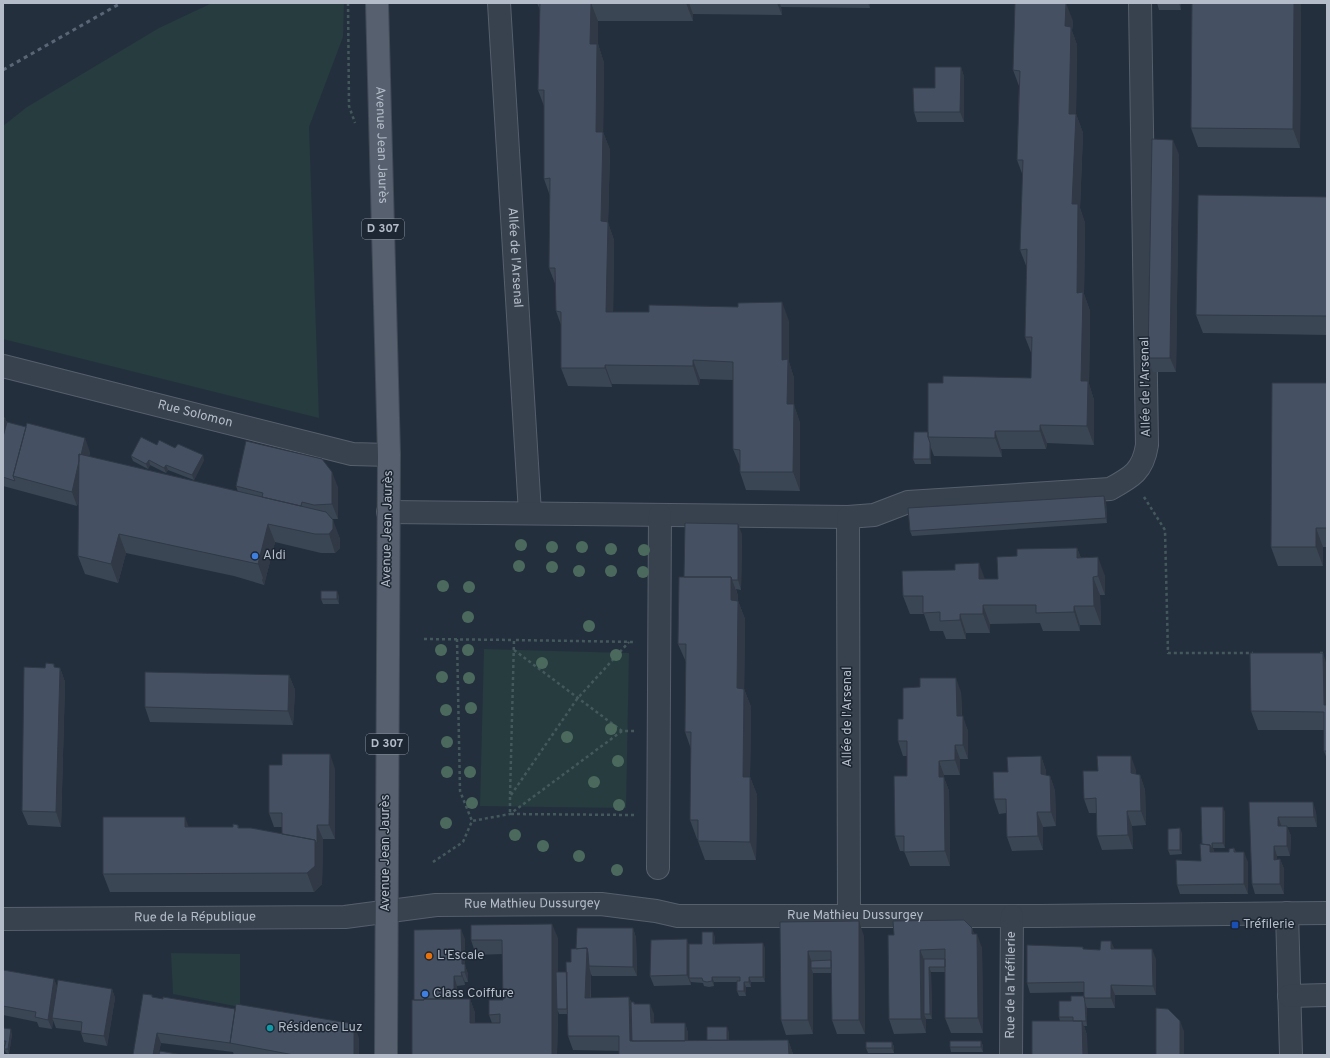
<svg xmlns="http://www.w3.org/2000/svg" width="1330" height="1058" font-family="Overpass,sans-serif">
<rect width="100%" height="100%" fill="#242f3e"/>
<path fill="#263c3f" d="M212,3H344L343,37L309,127L319,418L3,339V126L27,107L159,28Z
M484,649L629,653L626,808L480,806Z
M171,953L240,954V1007L173,994Z"/>
<g fill="none" stroke-linecap="round" stroke-linejoin="round">
<g stroke="#565f6c" stroke-width="24">
<g id="minor">
<path id="s1" d="M499,3L530,513"/>
<path id="s2" d="M3,366L352,454L389,455"/>
<path d="M388,512L848,517"/>
<path d="M658,868L660,515"/>
<path d="M1287,913L1291,1055"/>
<path d="M849,916L848,517L874,515L908,502L1110,489C1132,477 1143,471 1147,445L1140,3"/>
<path id="s3" d="M3,919L345,917L436,905L601,904L656,911L678,916H1040L1327,913"/>
<path d="M1289,996L1327,995"/>
<path id="s4" d="M1011,1055L1012,916"/>
</g>
</g>
<g stroke="#414a57" stroke-width="24">
<g id="major">
<path id="s5" d="M377,3L389,455L386,1055"/>
</g>
</g>
<path stroke="#44595c" stroke-width="2.5" stroke-dasharray="3 3" stroke-linecap="butt" d="M348,3L349,106L355,123
M1144,497L1165,530L1168,653H1253
M424,639L514,640
M457,639L460,791L472,821
M514,650L622,731
M1320,653H1327
M511,795L577,699L629,642
M634,815L510,814V796L514,640L636,642
M433,862L463,842L472,821L510,814L622,731H635"/>
<use href="#minor" stroke="#38414e" stroke-width="22"/>
<use href="#major" stroke="#56606e" stroke-width="22"/>
<path stroke="#5a6575" stroke-width="3" stroke-dasharray="4 4" stroke-linecap="butt" d="M3,70L121,3"/>
</g>
<g fill="#4b6a5d">
<circle cx="521" cy="545" r="6"/>
<circle cx="552" cy="547" r="6"/>
<circle cx="582" cy="547" r="6"/>
<circle cx="611" cy="549" r="6"/>
<circle cx="644" cy="550" r="6"/>
<circle cx="519" cy="566" r="6"/>
<circle cx="552" cy="567" r="6"/>
<circle cx="579" cy="571" r="6"/>
<circle cx="611" cy="571" r="6"/>
<circle cx="643" cy="572" r="6"/>
<circle cx="443" cy="586" r="6"/>
<circle cx="469" cy="587" r="6"/>
<circle cx="468" cy="617" r="6"/>
<circle cx="589" cy="626" r="6"/>
<circle cx="441" cy="650" r="6"/>
<circle cx="468" cy="650" r="6"/>
<circle cx="616" cy="655" r="6"/>
<circle cx="542" cy="663" r="6"/>
<circle cx="442" cy="677" r="6"/>
<circle cx="469" cy="678" r="6"/>
<circle cx="471" cy="708" r="6"/>
<circle cx="446" cy="710" r="6"/>
<circle cx="611" cy="729" r="6"/>
<circle cx="567" cy="737" r="6"/>
<circle cx="447" cy="742" r="6"/>
<circle cx="618" cy="761" r="6"/>
<circle cx="447" cy="772" r="6"/>
<circle cx="470" cy="772" r="6"/>
<circle cx="594" cy="782" r="6"/>
<circle cx="472" cy="803" r="6"/>
<circle cx="619" cy="805" r="6"/>
<circle cx="446" cy="823" r="6"/>
<circle cx="515" cy="835" r="6"/>
<circle cx="543" cy="846" r="6"/>
<circle cx="579" cy="856" r="6"/>
<circle cx="617" cy="870" r="6"/>
</g>
<path fill="#3b4654" d="M537,3H870V8L781,7L782,15L693,14V21H598V44L604,63L603,132L610,150L608,223L614,240L613,312L789,321V362L794,378V405L800,423V491L746,490L740,472V466L733,449V380L700,379L699,385L612,384V387L568,386L561,368V325L556,311V286L549,268L550,196L544,179V106L538,90L540,10Z
M1157,3H1181V10H1159Z
M1192,3H1301L1300,148L1198,147L1191,128Z
M1073,21L1072,31L1077,45L1076,114L1083,133L1080,208L1085,223L1084,294L1090,311L1089,384L1094,400V445L1047,443L1046,449H1001L1002,457L934,456L931,448V464H915L913,459L928,432L943,383L1031,378L1032,355L1025,337L1027,268L1020,250L1023,176L1017,160L1019,86L1013,70Z
M961,67L964,77V122H917L914,112L935,88Z
M1179,154L1176,372H1153L1148,358Z
M1327,197V335L1203,333L1196,315Z
M1327,383V547H1323V566H1278L1271,547Z
M3,417L7,422L90,452L89,457L238,492L236,486L338,487V519H332L340,539V548L335,553H321L275,542L264,585L234,576L126,553L118,583L85,574L78,556L79,499L77,506L3,486Z
M157,445L175,448L204,460L194,480L168,470L166,473L150,465L148,469L133,461L131,456Z
M1106,501L1107,523L912,536L910,531Z
M742,534L741,590L736,589L738,596V601L745,619L744,689L751,707L750,777L757,795L756,860H705L698,841V839H697L690,820L691,749L685,732L686,662L678,644L684,577Z
M1077,548L1081,558L1105,576V595H1100L1101,625H1080V631H1043L1040,623L990,624V633H966V639H946L943,631H930L924,614H910L903,596L985,579H998L1017,556Z
M339,596V604H323L321,599Z
M1327,665V759L1324,751V730H1258L1251,711Z
M45,668H60L65,682L61,827L28,825L22,811Z
M289,675L295,690L293,725L150,722L145,707Z
M961,692L962,716L968,731V759H960V775H944V778L949,791L950,866H910L904,851H900L895,836L907,776V756H903L898,741L903,719Z
M1041,756L1046,771V776H1050L1055,791L1056,826L1043,827V850L1012,851L1007,837L1006,813L999,814L994,799L1008,772Z
M335,769V839H323L322,884L314,892H110L103,874L189,827H233L238,825L239,828L282,834V827H274L269,813Z
M1136,770V774L1140,775L1145,790L1146,825L1132,826L1133,849L1102,850L1097,836L1096,813H1089L1084,799Z
M1249,802L1316,812L1317,827H1287L1291,836L1290,856H1277V860L1280,859L1284,869V894H1255L1252,884Z
M1225,812V848H1213L1214,852H1229L1234,848L1236,852L1248,862V894H1180L1177,885L1201,861L1202,844Z
M1182,833V854L1170,855L1168,850Z
M780,922L864,936L865,1034H837L832,1020L831,973H813V1034L786,1035L781,1020Z
M633,928L636,938L637,976H592L591,974V998L629,997L631,1002H634L635,1004L654,1014V1023H685L688,1033V1041L707,1040L729,1032V1040H788L793,1054L573,1050L568,1036L567,1014H559L558,1011L557,1055H412L414,1000L465,939V966L468,974V982H465V985L457,986V999H470L475,1013V1023H492L489,1015L503,1000L502,954L476,955L471,940L558,938V972H567L576,949Z
M972,928L974,934L982,948L983,1033H951L945,1018V972H931L932,1019H926V1033L894,1034L889,1019L894,935Z
M715,937V944L765,948V982H751V987H746V996H739L737,991V982H714V986L709,987L704,986L703,983L691,982V985L654,986L650,976L689,944H702Z
M1084,949L1100,950L1114,949L1156,959V995H1115V1008H1087V1026H1084L1087,1035L1060,1021L1059,1017L1071,1001L1084,996V992L1030,993L1027,983Z
M3,970L54,979L57,987L112,989L115,998L107,1046L84,1042L81,1033V1031L56,1028L53,1020L52,1029L39,1027L37,1022L3,1015Z
M153,997L359,1038V1055H234L233,1052L161,1043L158,1055Z
M3,1028L12,1034L9,1054L6,1053L4,1049L5,1045H3Z
M981,1041L983,1046V1052H951L950,1047Z
M892,1042L894,1047V1053H868L866,1048Z"/>
<path fill="#303945" d="M591,3L598,21V44L604,63L603,151L596,132L590,44Z
M686,3H689L693,14V21Z
M777,3H780L781,7L782,15Z
M868,3H870V8Z
M1066,3L1073,21L1072,31L1077,45L1076,114L1083,133L1080,208L1085,223L1084,294L1090,311L1089,384L1094,400V445L1087,426L1081,381L1072,204L1065,26Z
M1179,3H1181V10Z
M1294,3H1301L1300,148L1293,129Z
M961,67L964,77V122L960,112Z
M603,132L610,150L608,223L614,240L613,330L606,312L601,221Z
M1173,140L1179,154L1176,372L1170,358Z
M782,302L789,321V362L794,378V405L800,423V491L793,472L787,404L782,360Z
M693,360L700,379L699,385L693,366Z
M605,365L612,384V387L605,368Z
M5,418L10,432L3,461V426Z
M1040,425L1047,443L1046,449L1040,431Z
M995,431L1001,449L1002,457L995,438Z
M85,438L90,452L77,506L72,492Z
M930,443L931,448V464L930,459Z
M203,455L204,460L194,480L192,475Z
M149,460L150,465L148,469L146,464Z
M166,465L168,470L166,473L164,468Z
M332,472L338,487V519L332,504Z
M1104,496L1106,501L1107,523L1106,518Z
M333,520L340,539V548L335,553L329,534Z
M268,524L275,542L264,585L262,580L263,578L258,564Z
M738,524L742,534L741,590L738,580Z
M1316,528L1323,547V566L1316,547Z
M119,534L126,553L118,583L111,564Z
M1077,548L1084,566L1077,558Z
M1098,557L1105,576V595L1098,576Z
M979,563L986,582L979,579Z
M731,577L738,596V601L745,619L744,707L737,688L731,600Z
M1093,577L1100,595L1101,625L1094,606Z
M337,591L339,596V604L337,599Z
M983,605L990,624V633L983,614Z
M1074,606L1080,625V631L1074,612Z
M960,614L966,633V639L960,620Z
M1323,653L1327,665V713L1324,705Z
M60,668L65,682L61,827L56,812Z
M289,675L295,690L293,725L288,711Z
M956,678L961,692L962,730L957,716Z
M744,689L751,707L750,777L757,795L756,860L750,842L743,777Z
M963,716L968,731V759L963,745Z
M955,745L960,759V775L955,760Z
M330,754L335,769V839L329,825Z
M1041,756L1046,771V789L1041,774Z
M1131,756L1136,770V788L1131,773Z
M939,761L944,775V778L949,791L950,866L945,851L939,777Z
M1140,775L1145,790L1146,825L1141,811Z
M1050,776L1055,791L1056,826L1051,812Z
M1313,802L1316,812L1317,827L1314,817Z
M1223,807L1225,812V848L1223,843Z
M1127,811L1132,826L1133,849L1128,835Z
M1037,812L1043,827V850L1038,836Z
M185,817L192,836L185,827Z
M1278,817L1282,827L1278,826Z
M317,825L323,839L322,884L314,892L307,873L315,840Z
M1287,826L1291,836L1290,856L1287,846Z
M1180,828L1182,833V854L1180,850Z
M1212,843L1213,848L1214,854L1210,852V845Z
M1274,846L1277,856L1278,869L1274,860Z
M1244,852L1248,862V894L1244,884Z
M1280,859L1284,869V894L1280,884Z
M859,921L864,936L865,1034L859,1020Z
M552,924L558,938V1009H557L558,1011L557,1055H552Z
M633,928L636,938L637,976L633,967Z
M972,928L977,941V934L982,948L983,1033L978,1018L972,934Z
M461,929L465,939V966L468,974V982L462,964Z
M713,932L715,937V949L713,944Z
M687,939L690,949L689,978L691,982V985L687,975Z
M1111,941L1115,950L1111,949Z
M763,943L765,948V982L763,977Z
M587,948L592,963L589,966L591,974L590,1012L585,998Z
M1152,949L1156,959V995L1153,986Z
M920,950L926,964L924,1014L926,1019V1033L921,1019Z
M808,951L813,966L811,968L813,973V1034L808,1020Z
M929,967L931,972L932,1019L930,1014Z
M461,972L465,982V985L462,976Z
M454,976L457,986V1013L454,1003Z
M712,977L714,982V986L712,981Z
M749,977L751,982V987L749,982Z
M54,979L58,989L52,1018L53,1020L52,1029L48,1020Z
M744,982L746,987V996L744,991Z
M1111,985L1115,995V1008L1111,998Z
M112,989L115,998L107,1046L104,1036Z
M629,997L635,1011L632,1046L630,1041Z
M470,999L475,1013V1038L470,1023Z
M1085,1003L1087,1008V1026L1086,1021Z
M650,1004L654,1014V1033L651,1023Z
M1082,1021L1087,1035L1088,1055H1083Z
M1180,1021L1184,1031V1055H1180Z
M685,1023L688,1033V1055L685,1046Z
M354,1024L359,1038V1055H354Z
M727,1027L729,1032V1055L727,1050Z
M11,1029L12,1034L9,1054L8,1049Z
M157,1033L161,1043L158,1055H153Z
M788,1040L793,1054V1055H789Z
M981,1041L983,1046V1052L981,1047Z
M892,1042L894,1047V1053L892,1048Z"/>
<path fill="#455162" stroke="#303945" d="M540,3H591L590,44H597L596,132H603L601,221L608,222L606,312H649V305L738,307V303L782,302V360L788,359L787,404H794L793,472H740V450L733,449V362L693,360V366L605,365V368H561V312L556,311L555,268H549L550,178L544,179V90H538Z
M1015,3H1066L1065,26L1071,27L1069,114H1076L1072,204H1078L1077,293L1083,292L1081,381H1088L1087,426L1040,425V431H995V438L928,437V383H943V376L1031,378L1032,337H1025L1027,249L1020,250L1023,160H1017L1020,71L1013,70Z
M1192,3H1294L1293,129L1191,128Z
M935,67H961L960,112H914L913,88H935Z
M1152,139L1173,140L1170,358H1148Z
M1198,195L1327,197V316L1196,315Z
M1272,383H1327V528H1316V547H1271Z
M3,417L5,418L3,426Z
M7,422L26,427L13,476L15,481L3,477V437Z
M27,423L85,438L81,455L79,454V461L72,492L13,476Z
M914,432H928V437L930,443V459H913Z
M141,437L157,445L159,440L175,448L178,444L203,455L192,475L166,465L164,468L149,460L146,464L131,456Z
M246,441L322,459L332,472V504L314,505L302,502L301,506L262,497L263,493L236,486Z
M79,454L326,512L333,520V529L329,534H315L268,524L258,564L119,534L111,564L78,556Z
M1104,496L1106,518L910,531L908,508Z
M685,523L738,524V580H732L731,577H684Z
M1077,548V558L1098,557V576L1093,577L1094,606H1074V612L1036,613V605H983V614H960V620L940,621V612L923,613V596H903L902,571L955,570V564L979,563V579H998L997,557L1017,556V549Z
M679,577H731V600L738,601L737,688L744,689L743,777H750V842L698,841V820H690L691,732H685L686,644H678Z
M321,591H337V599H321Z
M1250,653H1323L1324,705H1327V751H1324V712L1251,711Z
M46,663L54,664V667L60,668L56,812L22,811L24,667L45,668Z
M145,672L289,675L288,711L145,707Z
M920,678H956L957,716H963V745H955V760L939,761V777H944L945,851L904,852V836H895L894,776H907V741H898V719H903V688L920,687Z
M282,754H330L329,825H317V844L315,840L282,834V813H269V765H282Z
M1041,756V774L1050,776L1051,812H1037L1038,836L1007,837L1006,799H994L993,772H1008L1007,757Z
M1097,756H1131V773L1140,775L1141,811H1127L1128,835L1097,836L1096,798L1084,799L1083,771H1098Z
M1249,802H1313L1314,817H1278V826H1287V846H1274V860L1280,859V884H1252Z
M1201,807H1223V843H1212V849L1210,845L1202,844Z
M103,817H185V827H233V824L238,825V828H251L315,840V866L307,873L103,874Z
M1180,828V850H1168V829Z
M1200,844L1210,845V852H1229V849L1234,848V852H1244V884L1177,885L1176,860L1201,861Z
M964,920L972,928V934H977L978,1018H945V949L920,950L921,1019H889L888,935H894L893,921Z
M859,921V1020H832L831,951H808V1020H781L780,922Z
M552,924V1055H412V1000H424V999H470V1023H500V1014L489,1015V1000H503L502,940H471V925Z
M577,928H633V967L589,966L588,953L587,948L576,949Z
M461,929L462,964H465V972H461L462,976H454V999H424V1000H414V930Z
M702,932H713V944L763,943V977H749V982H744V991H737V981H740V977H712V981L707,982L703,981L702,978H689V944H702Z
M687,939V975L650,976L651,940Z
M1101,941H1111V949H1152L1153,986L1111,985V998H1084V982L1027,983V945L1083,947V949L1100,950Z
M587,948L585,998L629,997L630,1041L788,1040L789,1055H619V1036H568L566,962H571V949Z
M924,959H945V967H929L930,1014H924Z
M831,960V968H811V961Z
M3,970L54,979L48,1020L35,1017L36,1012L3,1006Z
M556,972H567V1009H557Z
M58,980L112,989L104,1036L81,1033L82,1022L52,1018Z
M143,994L152,995V997L163,999V997L235,1009L230,1043L157,1033L153,1055H133Z
M1071,996H1084L1085,1003L1086,1021H1073V1017H1059V1001H1071Z
M631,1002H634V1004H650L651,1023H685V1041H632Z
M236,1004L354,1024V1055H294L230,1043Z
M1156,1008L1168,1009L1180,1021V1055H1156Z
M1032,1021H1082L1083,1055H1032Z
M707,1027H727V1040H707Z
M3,1028L11,1029L8,1049H4L6,1041H3Z
M950,1041H981V1047H950Z
M866,1042H892V1048H866Z
M160,1051L182,1055H159Z"/>
<g fill="#3f7fe0" stroke="#1d2633" stroke-width="1.5">
<circle cx="255" cy="556" r="4"/>
<circle cx="425" cy="994" r="4"/>
</g>
<rect fill="#1a4fb4" stroke="#1d2633" stroke-width="1.5" x="1231" y="921" width="8" height="8" rx="2"/>
<circle fill="#e8710a" stroke="#1d2633" stroke-width="1.5" cx="429" cy="956" r="4"/>
<circle fill="#0f9aa8" stroke="#1d2633" stroke-width="1.5" cx="270" cy="1028" r="4"/>
<g text-anchor="middle" dominant-baseline="central" stroke-width="3" stroke-linejoin="round" paint-order="stroke">
<g fill="#1d2633" stroke="#878f9c" stroke-width="1">
<rect x="362" y="219" width="42" height="20" rx="3"/>
<rect x="366" y="734" width="42" height="20" rx="3"/>
</g>
<g font-size="12" font-weight="bold" fill="#b4bcc9">
<text x="383" y="229">D 307</text>
<text x="387" y="744">D 307</text>
</g>
<g font-size="13" fill="#b4bcc9" stroke="#1d2633">
<text stroke="none"><textPath href="#s5" startOffset="142">Avenue Jean Jaurès</textPath></text>
<text stroke="none"><textPath href="#s1" startOffset="255">Allée de l'Arsenal</textPath></text>
<text transform="translate(1146 387) rotate(-91)">Allée de l'Arsenal</text>
<text stroke="none"><textPath href="#s2" startOffset="198">Rue Solomon</textPath></text>
<text transform="translate(388 529) rotate(-89)">Avenue Jean Jaurès</text>
<text transform="translate(848 717) rotate(-90)">Allée de l'Arsenal</text>
<text transform="translate(386 853) rotate(-90)">Avenue Jean Jaurès</text>
<text stroke="none"><textPath href="#s3" startOffset="530">Rue Mathieu Dussurgey</textPath></text>
<text stroke="none"><textPath href="#s3" startOffset="854">Rue Mathieu Dussurgey</textPath></text>
<text stroke="none"><textPath href="#s3" startOffset="192">Rue de la République</textPath></text>
<text stroke="none"><textPath href="#s4" startOffset="70">Rue de la Tréfilerie</textPath></text>
</g>
<g font-size="13" fill="#b4bcc9" stroke="#1d2633" text-anchor="start">
<text x="263" y="556">Aldi</text>
<text x="1243" y="925">Tréfilerie</text>
<text x="437" y="956">L'Escale</text>
<text x="433" y="994">Class Coiffure</text>
<text x="278" y="1028">Résidence Luz</text>
</g>
</g>
<rect width="1330" height="1058" fill="none" stroke="#b4bcc9" stroke-width="8"/>
</svg>
